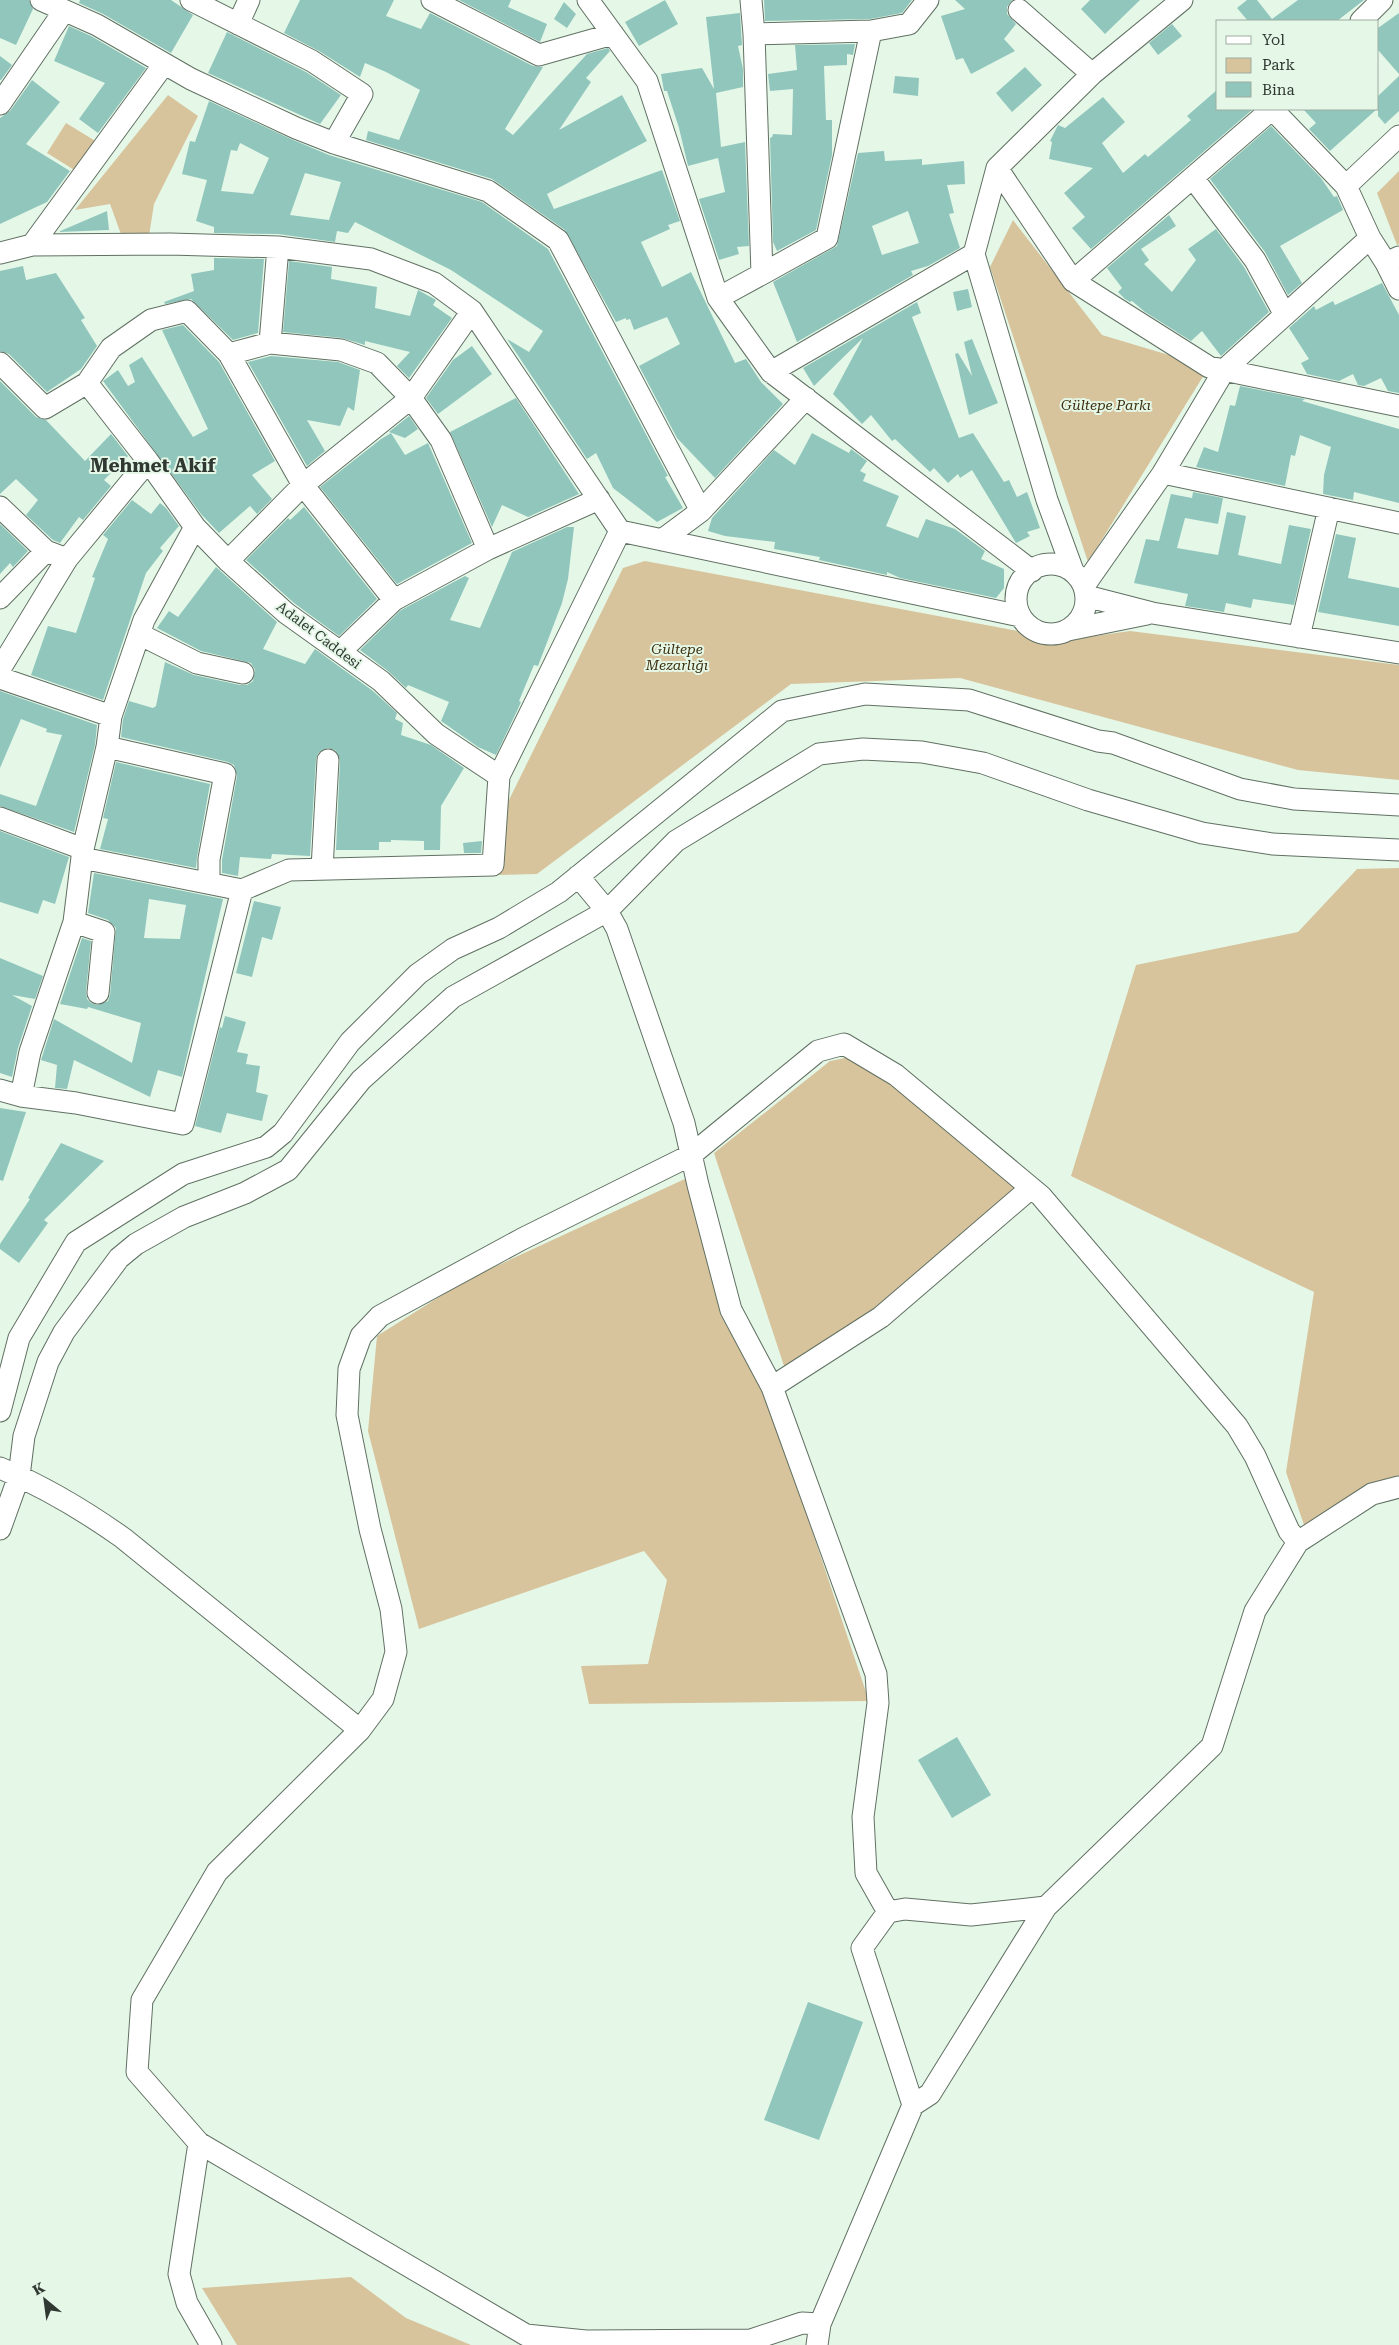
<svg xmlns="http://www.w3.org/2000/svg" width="1399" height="2345" font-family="'Roboto Serif',serif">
<rect width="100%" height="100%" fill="#e5f8e8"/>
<path fill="#d7c49d" d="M168,95L198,116L154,204L149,236L122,237L110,204L75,210Z
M66,123L97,142L79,173L47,153Z
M1399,171V244L1397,245L1377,193Z
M1013,220L1102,335L1209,367L1088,562L990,267Z
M645,561L1066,640L1130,631L1399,665V780L1298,770L960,678L791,684L537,874L494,875L507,804L623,568Z
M1399,868V1486L1304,1525L1286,1472L1314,1292L1071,1176L1136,965L1298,932L1357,869Z
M845,1058L871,1068L1023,1187L873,1317L785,1369L714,1153L830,1061Z
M687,1178L721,1316L767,1396L869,1701L589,1704L581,1666L648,1664L667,1580L644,1551L419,1629L368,1431L377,1336L466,1280Z
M351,2277L406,2318L471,2345H237L202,2288Z"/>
<path fill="#91c6bd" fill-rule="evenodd" d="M0,0H29L33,9L16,45L0,38Z
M80,0H171L193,15L171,53L103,14L79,3Z
M300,0H394L386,16L421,29L430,13L533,66L543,67L505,129L513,135L587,54L608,48L610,51L586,78L591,82L559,130L622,95L647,141L547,194L554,209L662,170L680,221L668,225L670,229L641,242L662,287L691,272L735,363L746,359L761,382L783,404L715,478L677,438L639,366L680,344L667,317L634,330L630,319L626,320V318L616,322L565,230L492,179L366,140L368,131L399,140L420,90L386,72L365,63L360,77L319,51L284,33Z
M459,0H511L508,7L547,24L540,42Z
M665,0L678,24L639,46L625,22Z
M764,0H912L902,13L870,19L765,21Z
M955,0H1012L1007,7V14L1016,24L1004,39L1015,51L971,74L963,58L956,60L941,16L965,9Z
M1090,0H1140L1105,34L1081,9Z
M1247,0H1257L1272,19L1298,0H1364L1337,21H1248L1237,8Z
M564,2L576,14L567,28L554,19Z
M740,13L742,45L738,46L743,69V87L716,93L721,147L745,142L749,246L737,247L739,254L719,260L699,199L725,192L718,158L688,166L679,128L667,91H664L661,74L702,68L714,89L706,17Z
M1399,13V74L1378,50V28Z
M1172,24L1182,36L1158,55L1149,43Z
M69,26L91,36L146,68L98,133L79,119L105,83L54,61Z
M227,32L306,72L341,95L320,124L208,73Z
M855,44L853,55L847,54V65L824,66L826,120H832V155L816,230L777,251L773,242L770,138L772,137L773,134L792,135L793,89L770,91L768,74L797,70L795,45Z
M0,56L12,65L1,80H0Z
M1025,67L1042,85L1012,112L996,93Z
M895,76L919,78L918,96L893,93Z
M1399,76V111L1385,124L1378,116V96Z
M32,80L60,102L26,144L70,171L47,202L0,224V118L10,111Z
M1218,89V109H1253L1091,249L1072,228L1085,217L1064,193L1093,168L1049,159L1052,142L1050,141L1058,125L1065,128L1103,97L1125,122L1102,143L1123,173L1145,154L1148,157L1191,120L1187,116Z
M209,101L291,139L329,155L482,202L548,249L668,476L665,477L683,508L657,522L613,488L596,453L587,459L507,339L529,352L543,331L451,270L355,222L348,233L337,231L335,242L278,234L214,233V227L196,221L207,180L182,174L190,141L195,142ZM240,143L269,158L253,194L221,191L231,150L237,151ZM305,173L341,182L329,220L290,215Z
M1303,109H1377L1330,151L1309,129L1316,123Z
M1271,126L1321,178L1334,197L1337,196L1343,210L1280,246L1302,283L1288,295L1265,252L1210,179Z
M884,151L885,161L922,159V165L964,161L965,184L947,185L954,213L949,214L960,248L928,266L911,271L913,275L797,342L773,282L837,246L858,153ZM908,211L919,243L882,255L872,226Z
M107,211L109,230L58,232Z
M1169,215L1176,226L1141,249L1149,260L1144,264L1172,292L1196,260L1188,249L1216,229L1244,267L1269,312L1221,356L1202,331L1191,341L1145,312L1132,301L1130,302L1125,299L1118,292L1122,288L1107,268Z
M214,258L264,259L258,333L233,340L191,299L165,304L164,302L194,291L191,274L214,270Z
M289,261L332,267L331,279L377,287L375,308L410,316L418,290L436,300L433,305L452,318L409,378L397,366L410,352L365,341V345L342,338L283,332Z
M23,266L26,280L56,273L85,318L81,320L97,346L81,369L47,392L9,354L0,351V271Z
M1382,283L1399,315V393L1388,391L1381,378L1364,386L1358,385L1353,374L1339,381L1307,374L1301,363L1309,359L1289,328L1314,306L1316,310L1333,301L1335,305Z
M968,289L972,307L957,311L953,292Z
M917,302L921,313L912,317L959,438L973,433L1004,482L1009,480L1017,497L1027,492L1030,500L1040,528L1027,532L1030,536L1016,543L972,470L960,478L958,474L948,483L934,468L930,472L895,439L892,441L871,415L862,424L833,394L863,338L814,386L803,368Z
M183,325L219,362L275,461L252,475L272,499L257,514L250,506L219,533L201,514L103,381L118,370L128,386L135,382L129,365L142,357L193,437L208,429L162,330Z
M972,339L998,403L969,415L955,354L958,353L972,376L964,342Z
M472,346L492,374L438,414L426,398L453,360Z
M271,356L338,362L360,370L354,411L348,407L340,426L307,420L325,451L307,466L248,362Z
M0,381L36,417L46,420L85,461L111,434L128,456L104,480L111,486L83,520L79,517L60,543L53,540L26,515L38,500L16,479L0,494Z
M1240,386L1305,399L1302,401L1399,429V503L1354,492L1353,500L1323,494L1324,475L1331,447L1300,435L1295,456L1291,455L1285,486L1196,467L1204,447L1218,452L1230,405L1235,406Z
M516,398L579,494L528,517L502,505L492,527L450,432Z
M409,416L418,429L405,438L389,432Z
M391,433L405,455L428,443L472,543L397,584L320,487L381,439Z
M812,433L849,453L851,449L867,461L860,471L866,474L863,481L899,496L886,526L918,538L926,519L955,529L985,551L981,559L1004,569V588L996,598L900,578L887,572V575L819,560L820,557L774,549L775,542L725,536L708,531L712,518L774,450L795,465Z
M1193,492L1223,498L1218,524L1185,518L1177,548L1218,555L1227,512L1246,516L1238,555L1281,564L1289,525L1311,529L1294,605L1253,599L1251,608L1226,603L1224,612L1185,606L1188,594L1134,583L1146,539L1159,541L1171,494L1192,498Z
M132,500L151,514L160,503L166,508L179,526L160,548L163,551L146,573L103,700L31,675L48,626L76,633L95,578L92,577L108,539L103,535Z
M304,507L377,599L339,636L294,603L246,560L288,518L290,520Z
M0,524L28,551L13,567L10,563L0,574Z
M567,527H574L568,579L562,603L538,666L534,665L519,701L521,702L517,711L496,755L478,747L441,721L449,702L408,685L406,688L388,671L360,650L401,610L465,576L469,578L450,620L480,628L512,552Z
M1336,534L1356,538L1348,578L1399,588V626L1318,612Z
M216,567L277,622L263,649L305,664L315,649L373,691L397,713L395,719L403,723L401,735L431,745L464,768L441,806L440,850H424V841L391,840V842H379V850H336L340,760L335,750L328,748L318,753L316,759L310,856L272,854L271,859L240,857L238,876L222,873V860L237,776L234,765L228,762L121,737L123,719L129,701L153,708L156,706L165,662L194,675L240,685H247L253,681L255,670L251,663L201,651L157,628L169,611L178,617Z
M0,691L97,725L95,745L74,832L0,806V794L36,806L62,735L46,732L47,729L21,719L0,768Z
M116,762L210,784L197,857L196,868L100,849L108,819L103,818Z
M0,831L69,857L55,904L43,900L38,914L0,902Z
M482,841L481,853H464L463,843Z
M94,873L223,899L182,1077L158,1070L150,1097L74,1060L67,1089L55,1088L57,1065L41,1060L54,1019L132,1063L141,1023L88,1007L87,1009L60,1004L82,938L91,941L86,992L87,999L91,1003L97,1005L108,1001L110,995L116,928L108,920L88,913ZM149,899L186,905L180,939L144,938Z
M254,901L281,907L272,940L262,937L252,977L236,973Z
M0,958L43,976L35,999L12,995L32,1006L18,1048L12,1077L0,1073Z
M225,1016L246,1022L237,1052L248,1054L246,1064L260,1066L256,1092L268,1095L262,1121L227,1113L221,1133L195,1126L220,1027L222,1028Z
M0,1108L26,1112L3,1181L0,1180Z
M61,1143L104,1161L44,1220L48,1223L19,1263L0,1249V1244L30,1199L28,1198Z
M957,1737L991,1795L952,1818L918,1760Z
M808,2002L863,2022L819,2140L764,2120Z"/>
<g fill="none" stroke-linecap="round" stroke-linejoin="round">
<g stroke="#607062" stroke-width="23">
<path id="minor" d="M41,0L97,25L191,79L296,128L334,143L488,191L558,240L701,511L662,540
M191,0L312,61L362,94L334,143
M432,0L539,55L613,34
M588,0L647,81L718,298L771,372L1032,571
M1019,10L1092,74
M1361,21L1382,0
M238,24L249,0
M754,34L871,31L909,24L928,0
M0,104L64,11
M1272,109L1073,281L1209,367L1399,406
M997,168L1073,281
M1193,178L1255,260L1285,315
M1346,186L1399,136
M1370,238L1386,263L1399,257
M32,245L164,64
M0,253L32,245L170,244L278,247L371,259L434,283L472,311L620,531L1020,616
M1386,263L1399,289
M762,274L827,238L871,31
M718,298L762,274L754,34L751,0
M270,343L278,247
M229,354L270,343L341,350L377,363L411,398L441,440L488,549
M0,363L45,408L87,383L111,348L151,320L187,311L229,354L303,485L394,600
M771,372L974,254
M87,383L148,461
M1163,473L1399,523
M0,507L46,551L67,559
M701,511L806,398
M228,561L303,485L411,398L472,311
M1016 599a35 35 0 1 1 70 0a35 35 0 1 1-70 0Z
M1073,571L1047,500L974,254L997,168L1092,74L1182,0
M1084,586L1163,473L1225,369L1370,238L1346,186L1272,109
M1086,596L1152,613L1399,653
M0,598L46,551
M1068,630L1147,614
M139,634L197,663L243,673
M1299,637L1329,508
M341,651L394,600L488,549L599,499
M0,669L67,559L148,461L195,527L228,561L286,613L381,681L436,734L499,776L620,531
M0,678L111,716
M107,747L225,774L209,859V883
M0,818L83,849
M82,858L242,890
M322,869L328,760
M578,876L607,911L617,929L684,1123L698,1185L731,1310L772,1387L876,1674L878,1703L863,1817L866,1873L888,1912
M74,922L104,932L98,993
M0,1090L21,1096L76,1103L183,1124L242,890L289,870L493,865L499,776
M21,1096L30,1052L74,922L83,849L107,747L111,716L144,620L195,527
M772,1387L881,1317L1031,1188
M0,1411L19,1338L76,1242L183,1174L266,1147L283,1133L350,1042L418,974L453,949L499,928L559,892L782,711L865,694L969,700L1098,741L1113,743L1240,789L1294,799L1399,805
M0,1468C43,1486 85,1511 123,1538L360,1730
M0,1529L19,1476L24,1436L48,1362L64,1332L119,1258L136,1244L184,1217L245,1193L288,1170L361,1080L453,997L607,911L676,841L819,754L863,749L922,752L983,763L1088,800L1202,833L1272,844L1399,850
M913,2105L862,1948L888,1912L905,1909L971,1915L1046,1907
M199,2143L179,2274L187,2303L211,2345
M820,2324L802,2323L751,2340L586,2341L526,2335L199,2143L137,2072L142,2000L217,1872L360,1730L383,1699L396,1652L391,1609L370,1529L347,1415L349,1369L361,1336L380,1316L522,1239L691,1155L818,1051L844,1044L896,1075L1041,1196L1237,1426L1255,1456L1289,1531L1298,1542
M817,2345L820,2324L913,2105L930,2094L1046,1907L1212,1746L1255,1611L1298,1542L1372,1494L1399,1487"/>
</g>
<use href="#minor" stroke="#fff" stroke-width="21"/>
</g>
<g text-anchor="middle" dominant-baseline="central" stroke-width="4" stroke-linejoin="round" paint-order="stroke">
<g font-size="14" font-style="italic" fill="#3d2e0d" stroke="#e5f8e8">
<text x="1106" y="405">Gültepe Parkı</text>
<text x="677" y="649">Gültepe<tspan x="677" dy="16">Mezarlığı</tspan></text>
</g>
<g font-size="14" fill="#303832" stroke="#e5f8e8">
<text transform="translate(319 635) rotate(37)">Adalet Caddesi</text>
</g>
<g font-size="19" font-weight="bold" fill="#303832" stroke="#e5f8e8">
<text x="153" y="465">Mehmet Akif</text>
</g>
</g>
<rect x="1216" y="20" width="162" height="90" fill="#e5f8e8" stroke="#9dab9f"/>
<rect x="1226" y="36" width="25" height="8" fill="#ffffff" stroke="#9dab9f"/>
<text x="1262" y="45" font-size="15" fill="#303832">Yol</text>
<rect x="1226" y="58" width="25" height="15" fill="#d7c49d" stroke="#9dab9f"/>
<text x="1262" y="70" font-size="15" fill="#303832">Park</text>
<rect x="1226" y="82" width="25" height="15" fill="#91c6bd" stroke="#9dab9f"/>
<text x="1262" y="95" font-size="15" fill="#303832">Bina</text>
<g transform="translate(45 2300) rotate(331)" stroke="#e5f8e8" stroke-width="4" paint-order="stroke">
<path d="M0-4L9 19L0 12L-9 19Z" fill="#303832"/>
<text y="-8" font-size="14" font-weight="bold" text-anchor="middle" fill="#303832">K</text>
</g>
</svg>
